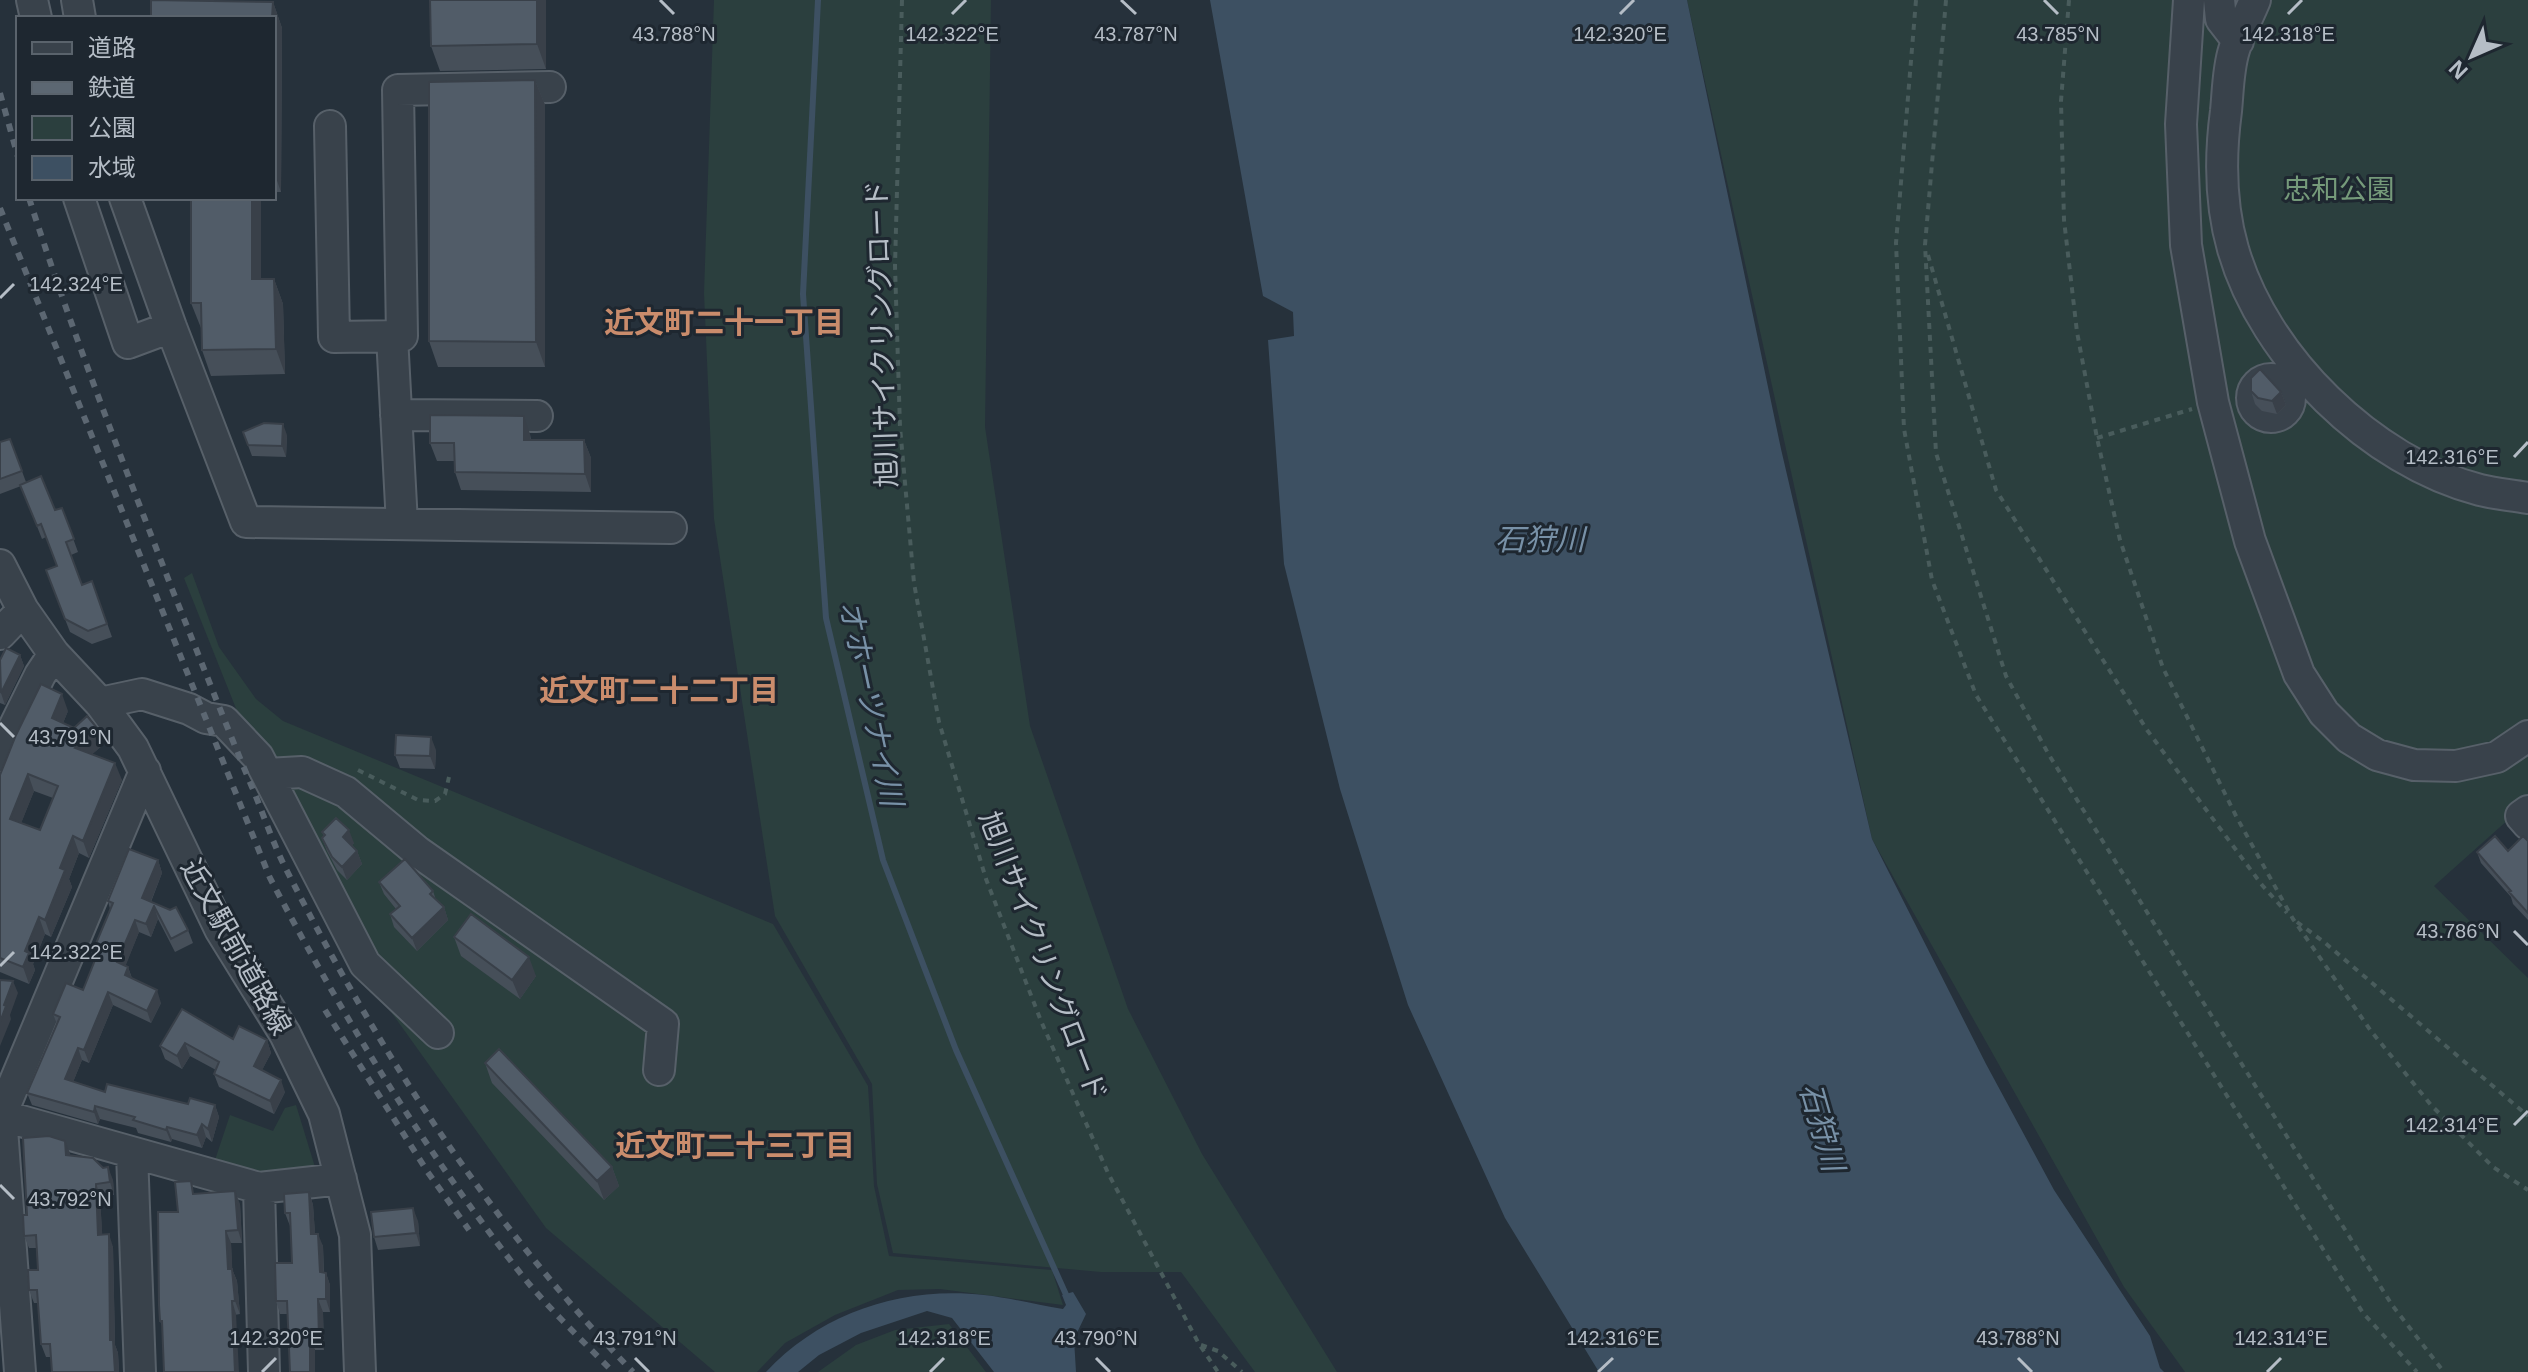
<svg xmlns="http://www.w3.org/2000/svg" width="2528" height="1372" font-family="Arial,'Noto Sans JP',sans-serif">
<rect width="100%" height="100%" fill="#26313b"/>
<path fill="#2b3f3e" d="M714,0H991L985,427L1030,726L1128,1009L1202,1154L1337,1372H1255L1181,1272H1101L893,1253L877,1184L872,1084L775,916L714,519L704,293Z
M1687,0H2528V802L2434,886L2528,978V1372H2185L2124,1287L1872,839Z
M192,573L219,647L256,699L283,721L773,924L868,1086L874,1186L889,1256L1052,1270L1063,1305L940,1289L898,1290L835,1315L785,1343L757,1372H715L546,1228L371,984L239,716L184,578Z
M296,1105L315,1167L261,1176L214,1163L230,1115L273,1131L285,1108Z
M949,1324L986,1372H818L856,1345L895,1330Z"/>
<path fill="#3d5062" d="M1210,0H1687L1781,449L1872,839L1986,1064L2054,1190L2150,1336L2160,1368L2164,1372H1599L1505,1218L1408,1005L1340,789L1284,564L1268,340L1294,336L1293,312L1263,296Z
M1073,1292L1086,1314L1074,1339L1076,1372H994L952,1318L927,1311L861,1333L819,1355L798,1372H766C822,1312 903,1286 984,1295C1011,1298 1037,1305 1063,1309L1066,1305L1062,1295Z"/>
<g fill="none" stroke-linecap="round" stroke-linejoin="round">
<path stroke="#3d5062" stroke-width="6" d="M818,0L803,294L826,618L883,860L956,1050L1068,1299"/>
<g stroke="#576069" stroke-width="34">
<path id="minor" d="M32,0L36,18
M77,0L80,18
M2189,0L2181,124L2186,245L2213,402L2250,541L2299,674L2324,713L2349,738L2377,755L2414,765L2456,766L2497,757L2528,736
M2219,0L2221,19L2238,41
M2255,0C2248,17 2239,33 2234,50C2228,69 2228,91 2226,111C2220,156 2220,204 2233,249C2264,357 2371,462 2480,490C2496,494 2512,495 2528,498
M330,126L334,337L402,336L398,90L550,87
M79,198L128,343L171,327
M125,198L171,327L246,522L671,528
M392,336L402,524
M2252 398a19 19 0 1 1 38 0a19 19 0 1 1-38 0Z
M396,415L537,416
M0,565L23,610L54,654L100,703L133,748L220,929L285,1034L324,1114L355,1235L360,1372
M0,634L23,610
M100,703L142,694L189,709L206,718L224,721L258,757L365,964L438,1033
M0,756L40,675L54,654
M267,774L302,772L346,792L418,852L663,1024L659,1070
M2528,811L2521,816L2528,824
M0,1115L259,1188L341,1179
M132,1153L140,1372
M259,1188L264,1372
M20,1372L1,1115L145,771"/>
</g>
<path stroke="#495c5c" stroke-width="4" stroke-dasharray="6 6" stroke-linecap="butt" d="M902,0L895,266L900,427L914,583L939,722L986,879L1041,1021L1108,1173L1199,1344L1218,1372
M1916,0L1896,243L1904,429L1932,580L1976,695L2363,1313L2417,1372
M1946,0L1925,245L1936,453L2006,676L2049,755L2392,1305L2444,1372
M2069,0L2061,101L2064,220L2077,332L2097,438L2120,540L2163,668L2236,816L2293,919L2371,1031L2431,1105L2493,1167L2528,1190
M1928,255L1996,490L2147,730L2262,885L2287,913
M2097,438L2192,409
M358,770L418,800L435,801L445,794L449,777
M2297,922L2324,942L2528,1116
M1201,1345L1218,1351L1242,1372"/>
<use href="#minor" stroke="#39424b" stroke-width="30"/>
<path stroke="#5c6772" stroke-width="6" stroke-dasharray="8 8" stroke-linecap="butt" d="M0,93L18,157
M29,198C72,332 123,463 174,594C200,658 225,723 252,787C263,813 272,841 285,867C378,1051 490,1224 633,1372
M0,208L270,878C343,1017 425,1151 521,1274C549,1309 582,1340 613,1372
M325,1010L427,1171L469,1230"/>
</g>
<path fill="#464f59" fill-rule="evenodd" d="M151,0L273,2L282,28L281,192H274V18H151Z
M430,0H546V69L440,71L431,46Z
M535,80L545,105V367H438L429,341Z
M261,279H274L283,304L285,374L211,376L202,350L201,328L191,303Z
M2251,391L2281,392L2286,405L2277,414L2262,411L2255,404Z
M243,432L287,435L286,457L252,456Z
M530,434L531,440H584L591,458V492L461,490L455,472L454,461H437L430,443Z
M10,439L26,482L55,510L62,508L78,552L71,555L82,585L92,581L112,637L92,644L70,632L46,570L57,566L46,537L42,539L21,486L0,494V442Z
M20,655L24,666L5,705L0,703V660Z
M68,711L63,723L103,745L92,754L122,780L89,858L79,853L69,879L72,887L51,937L45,934L33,964L35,970L29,984L0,972V775ZM34,791L53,798L40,830L21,823Z
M436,750L435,769L400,768L395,755Z
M322,832L354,843L352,845L357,851L362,864L347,880L337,870L327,851L322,838L324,837Z
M2528,841V920L2513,904L2511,897L2481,863L2477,852L2508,851Z
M158,860L162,873L151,902L188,930L193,943L175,952L158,919L151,937L139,932L125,966L128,967L132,978L161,1003L151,1023L113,1005L89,1063L82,1060L73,1082L105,1092L188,1104L215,1105L219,1117L212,1142L206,1137L202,1148L172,1139L171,1142L138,1133L136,1128L100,1119L98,1124L32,1105L27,1093L57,1024L53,1014L83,990L95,960L92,953L110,909L108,901Z
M379,882L433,891L436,900L444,907L448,920L417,951L394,927L390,914L396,909L384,894Z
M454,937L536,976L520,999L461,956Z
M233,1039L267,1040L271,1053L262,1070L285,1092L274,1114L219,1087L214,1074L216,1070L190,1056L182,1069L165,1059L160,1046Z
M485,1063L612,1167L619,1186L604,1200L492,1083Z
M65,1141L70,1156L113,1180L114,1195L100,1196L102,1235L113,1247L115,1345L118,1353L119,1372H52L51,1357H46L41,1344L38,1303H34L29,1290L38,1270L36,1248H29L24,1236Z
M309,1192L313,1205L315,1234L323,1246L324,1272L326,1273L330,1285V1312H323L324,1350H315L288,1314H280L276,1301L292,1263L290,1226L285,1213Z
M196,1194L240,1204L242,1243H231L232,1269L237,1281L240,1314L163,1328L160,1321L178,1212Z
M418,1221L420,1246L378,1250L374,1237Z"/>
<path fill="#394049" d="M537,0H546V69L537,44Z
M273,2L282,28L281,192L274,172V18H272Z
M535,80L545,105V367L536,342Z
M252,198H261V305L252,279Z
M274,279L283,304L285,374L276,349Z
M2281,392L2286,405L2277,414L2272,401Z
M524,416L530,434L531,458L524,440Z
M283,424L287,435L286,457L282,446Z
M584,440L591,458V492L585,474Z
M20,655L24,666L5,705L1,693Z
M62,694L68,711L58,735L52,718Z
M97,728L103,745L81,764L75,748Z
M431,737L436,750L435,769L430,756Z
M115,763L122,780L89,858L83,841Z
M28,774L34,791L16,836L10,819Z
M349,830L354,843L348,850L343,837Z
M73,836L79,853L69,879L72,887L51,937L45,920L60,868Z
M357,851L362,864L347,880L342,867Z
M158,860L162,873L147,911L142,898Z
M154,906L158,919L151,937L146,924Z
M444,907L448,920L417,951L412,938Z
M39,917L45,934L33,964L35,970L29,984L23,967L25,951Z
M135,920L139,932L122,975L117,962Z
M529,957L536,976L520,999L512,980Z
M128,967L132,979L125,975Z
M13,981L18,993L10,1015L11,1019L0,1046V1022L4,1005Z
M157,990L161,1003L151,1023L147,1011Z
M108,992L113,1005L89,1063L84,1050Z
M267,1040L271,1053L258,1078L254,1066Z
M185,1043L190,1056L182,1069L177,1056Z
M78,1048L82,1060L69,1092L65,1079Z
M281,1080L285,1092L274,1114L270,1101Z
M215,1105L219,1117L212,1142L208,1129Z
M95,1106L100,1119L98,1124L94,1112Z
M202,1124L206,1137L202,1148L197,1135Z
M167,1127L172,1139L171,1142L166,1130Z
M65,1141L70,1153L71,1168L66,1155Z
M108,1167L113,1180L114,1195L110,1182Z
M612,1167L619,1186L604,1200L597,1181Z
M96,1184L100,1196L103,1247L98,1235Z
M235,1191L240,1204L242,1243L238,1230Z
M309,1192L313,1205L316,1246L311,1234Z
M413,1208L418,1221L420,1246L416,1233Z
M226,1231L231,1243L233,1282L228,1269Z
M109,1234L113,1247L115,1345L118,1353L119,1372H115L110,1340Z
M318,1234L323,1246L324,1285L320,1272Z
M232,1269L237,1281L240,1314L235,1301Z
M326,1273L330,1285V1312L326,1299Z
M318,1299L323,1312L324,1350L319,1338Z
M232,1301L236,1314L239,1372H235Z
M310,1338L315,1350V1372H310Z"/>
<path fill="#515c68" stroke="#394049" stroke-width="2" fill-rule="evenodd" d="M151,0L273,2L272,18H151Z
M430,0H537V44L431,46Z
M535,80L536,342L429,341V82Z
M191,198H252V279H274L276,349L202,350L201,303H191Z
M2260,369L2281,392L2272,401L2258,398L2251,391V378Z
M430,415L524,416V440H584L585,474L455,472L454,443H430Z
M264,423L283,424L282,446L248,445L243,432Z
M10,439L22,471L0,479V442Z
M41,476L55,510L62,508L74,539L66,542L82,585L92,581L107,624L88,631L65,619L46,570L57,566L41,524L37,526L20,485Z
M6,648L20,655L1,693L0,660Z
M41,684L62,694L52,718L74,728L87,716L97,728L75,748L115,763L83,841L73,836L60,868L65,870L45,920L39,917L25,951L29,953L23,967L0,958V775L16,735ZM28,774L58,786L40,830L10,819Z
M396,735L431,737L430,756L395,755Z
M336,818L349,830L343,837L357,851L342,867L332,857L322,838L325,835L322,832Z
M2495,836L2508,851L2523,836L2528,841V913L2509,892L2511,891L2477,852Z
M129,849L158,860L142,898L170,910L176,907L188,930L171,939L154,906L146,924L135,920L117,962L128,967L125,975L157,990L147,1011L108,992L84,1050L78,1048L65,1079L105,1092L107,1084L188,1104L190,1098L215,1105L208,1129L202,1124L197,1135L167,1127L166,1130L133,1120L135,1117L95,1106L94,1112L27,1093L60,1017L53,1014L66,983L83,990L97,955L92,953L113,903L108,901Z
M405,859L433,891L430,894L444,907L412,938L390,914L400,906L379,882Z
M471,914L529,957L512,980L454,937Z
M0,980L13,981L4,1005L6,1006L0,1022Z
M182,1009L233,1039L239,1026L267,1040L254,1066L281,1080L270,1101L214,1074L219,1062L185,1043L177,1056L160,1046Z
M499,1049L612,1167L597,1181L485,1063Z
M49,1136L65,1141L66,1155L93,1158L103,1168L108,1167L110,1182L96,1184L98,1235L109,1234L110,1340H113L115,1372H52L50,1344H41L37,1290H29L28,1270H38L36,1235L24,1236L23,1215H27L23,1138Z
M191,1181L193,1194L235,1191L238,1230L226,1231L228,1269H232L235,1301H232L235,1372H164L162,1321H160L159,1305L158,1212H178L175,1182Z
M309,1192L311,1234H318L320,1272L326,1273V1299H318L319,1338H310V1372H290L287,1301H276L275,1263H292L290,1213H285L284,1194Z
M413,1208L416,1233L374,1237L371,1212Z"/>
<path fill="none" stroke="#b5bdc6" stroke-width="3" d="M660,0L674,14M1121,0L1136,14M2044,0L2058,14M952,14L966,0M1620,14L1634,0M2288,14L2302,0M0,298L14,284M2514,457L2528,442M0,723L14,737M2514,931L2528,945M0,966L14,952M2514,1125L2528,1111M0,1185L14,1199M635,1358L649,1372M1096,1358L1110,1372M2018,1358L2032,1372M262,1372L276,1358M930,1372L944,1358M1598,1372L1613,1358M2267,1372L2281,1358"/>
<g text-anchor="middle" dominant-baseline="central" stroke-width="6" stroke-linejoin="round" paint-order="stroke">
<g font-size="28" fill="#759a7a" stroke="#1e2730">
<text x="2339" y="189">忠和公園</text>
</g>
<g font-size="28" fill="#b5bdc6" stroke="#1e2730">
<text transform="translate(882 334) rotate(-92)">旭川サイクリングロード</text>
<text transform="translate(236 947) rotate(61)">近文駅前道路線</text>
<text transform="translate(1043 956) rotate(69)">旭川サイクリングロード</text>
</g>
<g font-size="30" font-weight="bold" fill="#ca8c6c" stroke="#1e2730">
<text x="724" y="322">近文町二十一丁目</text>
<text x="659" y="690">近文町二十二丁目</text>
<text x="735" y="1145">近文町二十三丁目</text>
</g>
<g font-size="30" font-style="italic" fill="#7891a7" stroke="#1e2730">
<text x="1540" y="539">石狩川</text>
<text transform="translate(871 703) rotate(78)">オホーツナイ川</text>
<text transform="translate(1822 1127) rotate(74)">石狩川</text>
</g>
</g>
<g font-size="20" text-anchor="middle" fill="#b5bdc6" stroke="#1e2730" stroke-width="6" stroke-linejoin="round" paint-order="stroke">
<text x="674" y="41">43.788°N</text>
<text x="952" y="41">142.322°E</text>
<text x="1136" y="41">43.787°N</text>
<text x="1620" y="41">142.320°E</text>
<text x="2058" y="41">43.785°N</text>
<text x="2288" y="41">142.318°E</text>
<text x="76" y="291">142.324°E</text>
<text x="2452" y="464">142.316°E</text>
<text x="70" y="744">43.791°N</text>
<text x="2458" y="938">43.786°N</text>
<text x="76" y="959">142.322°E</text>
<text x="2452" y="1132">142.314°E</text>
<text x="70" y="1206">43.792°N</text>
<text x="276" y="1345">142.320°E</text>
<text x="944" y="1345">142.318°E</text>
<text x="1613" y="1345">142.316°E</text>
<text x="2281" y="1345">142.314°E</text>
<text x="635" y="1345">43.791°N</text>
<text x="1096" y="1345">43.790°N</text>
<text x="2018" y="1345">43.788°N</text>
</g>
<rect x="16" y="16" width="260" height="184" fill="#1e2730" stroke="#5a636c" stroke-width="2"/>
<rect x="32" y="42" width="40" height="12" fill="#39424b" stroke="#5a636c" stroke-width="2"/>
<text x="88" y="56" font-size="24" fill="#b5bdc6">道路</text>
<rect x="32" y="82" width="40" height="12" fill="#5c6772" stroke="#5a636c" stroke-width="2"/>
<text x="88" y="96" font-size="24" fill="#b5bdc6">鉄道</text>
<rect x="32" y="116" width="40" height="24" fill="#2b3f3e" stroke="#5a636c" stroke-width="2"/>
<text x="88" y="136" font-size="24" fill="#b5bdc6">公園</text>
<rect x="32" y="156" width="40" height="24" fill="#3d5062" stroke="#5a636c" stroke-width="2"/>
<text x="88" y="176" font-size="24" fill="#b5bdc6">水域</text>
<g transform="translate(2472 56) rotate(225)" stroke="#1e2730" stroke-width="6" paint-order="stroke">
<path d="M0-6L14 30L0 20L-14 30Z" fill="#b5bdc6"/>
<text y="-12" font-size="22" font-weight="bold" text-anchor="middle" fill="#b5bdc6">N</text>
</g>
</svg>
